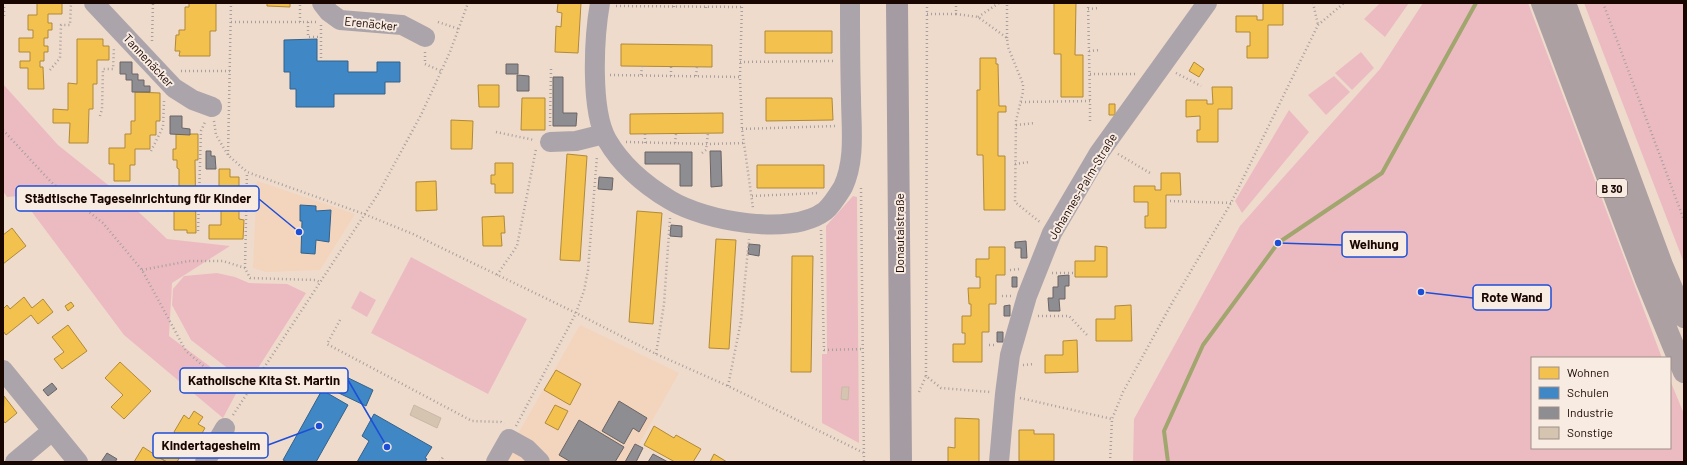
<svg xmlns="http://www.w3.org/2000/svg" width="1687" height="465" font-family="Barlow,sans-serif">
<rect width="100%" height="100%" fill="#efdbcc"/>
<path fill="#f3d4bd" d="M257,181L355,214L320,270L266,272L253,268Z
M580,325L679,373L629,462H502Z"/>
<path fill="#ecbbc2" d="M1380,3H1409L1385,37L1364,19Z
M1423,3H1528L1662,358H1532V448H1670V380L1684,414V462H1133L1134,419L1240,226L1380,69Z
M1584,3H1684V263Z
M1361,52L1374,68L1352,90L1335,73Z
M1334,76L1350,92L1326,115L1308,95Z
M3,84L58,145L122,196L167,239L230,246L172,283L169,336L239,388L223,418L124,335L20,196L7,197L3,191Z
M1289,110L1309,132L1242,213L1235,201Z
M853,196L857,197L859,443L822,423V354H827L826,226Z
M411,257L527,319L488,394L371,333Z
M217,273L235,277L249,283L287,284L306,293L248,384L191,340L172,305L173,289L184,276Z
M360,291L376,300L367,317L351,308Z"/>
<path fill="#f2c14e" stroke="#b18937" d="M37,3H62V14H48V23H52V30H48V38H44V46H48V52H44V61H40V67H43L44,89H28V68H20V61H30V52H19V38H33V30H28V15H37Z
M189,3H216V31H210V56H179L180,51H175L176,35H179V30H185V7H189Z
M267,3H290V7L267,6Z
M558,3H581L578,53L555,52L556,26L561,27L562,13L557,12Z
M1054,3H1076L1075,55H1083V97H1061V54H1054Z
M1263,3H1283V25H1268V58H1247V46H1250V32H1236V16H1257V20H1263Z
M765,31H832V53H765Z
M77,39H103V46H109V60H97V84H93V109H89L88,143H69L70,123H53V109L68,110V83L77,84Z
M621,44L712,45V67L621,66Z
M980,58H996V64H998L999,106H1006V112H998V156H1005V210H984L983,155H977V90H980Z
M1194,62L1204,69L1199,77L1189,71Z
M478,85H499V107H479Z
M1212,87H1232V109H1218V142H1197V130H1200V116L1186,117V100H1207V104H1213Z
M135,92L160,93V121H156V135H150V149H135V165H130V181H114V164H109V148H125V134H131V121H135Z
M522,98H545V130H521Z
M766,98H832L833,120L766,121Z
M1109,104H1115V115H1109Z
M723,113V133L630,134V114Z
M451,120L473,121L472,149H451Z
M176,134H198V160H195L196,233H187V230H174V197H172V186L179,187V169L177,168V160H173V149H176Z
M567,154L587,156L580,261L560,260Z
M495,163H513V193H495V184H491V175H495Z
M757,165H824V188H757Z
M219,169H230V177H239V219L244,220L243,239H209V225H221V208H210V196H219Z
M1161,173H1180L1181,195H1166V228H1145V216H1148V202H1134V186H1155V190H1161Z
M436,181L437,210L416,211V182Z
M637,211L662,213L653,324L629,322Z
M504,216L505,233H501L502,246H483L482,217Z
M12,228L26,246L3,264V235Z
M716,239L736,240L729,349L709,348Z
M1095,246L1107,247V277H1075V261H1095Z
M989,247H1005V275H996V304H989V332H982V362H953V344H965V333H962V316H971V304H969L968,288H980V277H976V259H989Z
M792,256H813L811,372H791Z
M24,297L32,308L43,299L53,312L38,324L31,315L6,335L3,331V309L7,305L10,309Z
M71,302L74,306L68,311L65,306Z
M1131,305L1132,341H1096V319H1115V306Z
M68,325L87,351L62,369L54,359L64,352L52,337Z
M1077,340L1078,372L1045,373V355H1063V341Z
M120,362L151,391L124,419L111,407L123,395L105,378Z
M556,370L581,384L570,405L544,390Z
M4,396L17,413L5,423L3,420Z
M555,405L568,411L558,430L545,423Z
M194,411L203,417L198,424L205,428L195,445L189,441L177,462H167L160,458L175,433L174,432L184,415L189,419Z
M955,418L979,419V462H948V447L955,448Z
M654,426L674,438L676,435L701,449L693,462H675L644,445Z
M1019,430H1034V434H1054V461H1019Z
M143,447L160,458L167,462H134Z
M714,454L727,462H710Z"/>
<path fill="#3f88c5" stroke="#34618a" d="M317,39V61H348V72H377V62H400V82H385V94H334V107H296V89H290V72H284V40Z
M300,205L316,206V211L331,210L329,242L316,240L315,254L301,253L302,221H300Z
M330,369L373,390L366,406L322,385Z
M322,390L348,405L316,462H287L283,460Z
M374,414L432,447L425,458L427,459L425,462H357L369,441L362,436Z"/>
<path fill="#8d8d92" stroke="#6a6466" d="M120,62H132V74H138V80H144V86H150V92H132V80H126V74H120Z
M506,64H518V74H506Z
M517,75L529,76V91H517Z
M553,77H563V113H577L576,126H553Z
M170,116H182V128L190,129V135L170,134Z
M206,151H211V156H215L216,169H206Z
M710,151H721L722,186L711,187Z
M645,152H692V186H680V164H645Z
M599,177L613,178L612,190L598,189Z
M671,225L682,226V237L670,236Z
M1026,241L1027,258H1021V248H1015V242Z
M749,244L760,245L759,256L748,254Z
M1069,275V286H1065V299H1059L1060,311H1049L1048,298H1053V287H1058V276Z
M1012,277H1017V287H1012Z
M1010,305V316H1004V306Z
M997,332H1003V342H997Z
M52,383L57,389L48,396L43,390Z
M619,401L647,418L639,432L633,428L624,444L602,431Z
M579,420L624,447L615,462H571L559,455Z
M635,444L643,448L636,462H625Z
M107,453L117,459L115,462H101Z
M653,454L668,462H648Z"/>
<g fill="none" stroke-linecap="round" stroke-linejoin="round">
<path stroke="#a1a56e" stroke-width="4" d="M1168,462L1164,431L1203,345L1278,243L1382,173L1476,3"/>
</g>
<path fill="#d5c4b0" stroke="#c8b8a6" d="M842,387H849L848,400L841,399Z
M414,405L441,418L437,428L410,415Z"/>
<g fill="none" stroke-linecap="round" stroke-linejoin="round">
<path stroke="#a69f9f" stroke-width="2.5" stroke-dasharray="1 3" stroke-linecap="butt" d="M643,3V7
M706,3V8
M742,3L740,77L742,129L753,208
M1088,3L1090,101
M1313,3L1318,25
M1603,3L1684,220
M616,6L741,7
M674,7V3
M1088,9L1099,8
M927,14H956V3
M956,14L978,17L1007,38L1008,47L1023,84V92L1016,121L1015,202L1041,223
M4,16V3
M978,17L999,3
M231,22H316
M300,22V3
M308,22V37H321
M438,22L459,29
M321,25V61
M1007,38V3
M152,41L153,3
M1089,51L1100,50
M425,52V64L441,71
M740,62L835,61
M671,67V76
M50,70L60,58L61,25H70L71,3
M181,71H230
M1176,73L1201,86
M1090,74H1137
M610,75L740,77
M641,75L642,66
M696,76L697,67
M1021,102L1090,101V122
M100,116L102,109L103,69H113L114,47
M214,121L216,135L228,155L247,172L364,214L413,234L576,313L656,354L728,386L864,453
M1016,125L1035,123
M550,126L551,69
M742,129L836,126
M3,130L51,182L103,223L142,270L186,351L216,377L247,392
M496,132L534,140
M626,142L707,144L744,143
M645,143V134
M675,143L676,134
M151,151L163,127L164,101
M702,153L706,150L708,133
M1118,154L1150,173
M228,155L231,3
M1015,164L1029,162
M861,188L864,462
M752,196L819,193
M1170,201L1231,203
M821,230L824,350L863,349
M198,231L201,131L205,122
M245,268L247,172
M142,270L189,261H223L245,268L250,278L315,280L320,282
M1010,270L1020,269
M1052,273H1073
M497,275L517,246L536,149
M1002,296H1011
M1038,316H1069L1087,335
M340,320L327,344L472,421L501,422L504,424
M989,345H997
M656,354L664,304L670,218
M1023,365L1035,364
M926,376L927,3
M728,386L741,321L749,239
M919,392L926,376L941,388L990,392
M1020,398L1112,419
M233,415L378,194L421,115L450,52L468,3
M516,426L576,313L584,291L588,270L597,156
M440,462L443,457
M1110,462L1112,419L1123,392L1172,303L1231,203L1318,25L1344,3"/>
<path stroke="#aba5ab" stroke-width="20" d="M94,3L174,88L193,100L212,107
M322,3L329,12L340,20L402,25L425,37
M600,3C594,37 590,110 607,140C622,166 645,185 670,200C705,221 790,237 825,211C832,205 838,195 843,187C856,159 851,126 851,97C850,66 850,34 850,3
M550,142L576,141L604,134
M3,370L78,462
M15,462L52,431
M205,462L225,428
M496,462L509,439L527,449L540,462
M999,462L1005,394L1010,355L1027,296L1052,233L1099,153L1207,3"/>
<path stroke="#a49ca2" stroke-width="22" d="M897,3L901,462"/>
<path stroke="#aca0a3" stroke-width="22" d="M1542,3L1645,277L1684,372
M1565,3L1662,265L1684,317"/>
</g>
<g text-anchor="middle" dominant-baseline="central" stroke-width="4" stroke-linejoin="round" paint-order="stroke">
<rect fill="#f8ebe2" stroke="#5d4b44" stroke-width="1" x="1597" y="179" width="30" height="18" rx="3"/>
<g font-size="11" font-weight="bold" fill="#1a0600">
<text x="1612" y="188">B 30</text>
</g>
<g font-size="12" fill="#1a0600" stroke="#f8ebe2">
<text transform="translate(371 23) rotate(6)">Erenäcker</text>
<text transform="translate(149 60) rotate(47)">Tannenäcker</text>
<text transform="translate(1082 186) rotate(-59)">Johannes-Palm-Straße</text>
<text transform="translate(899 233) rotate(-90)">Donautalstraße</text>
</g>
</g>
<path fill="none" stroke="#1d4ed8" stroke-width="1.5" d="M299 232L259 199M1278 243L1342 245M1421 292L1473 298M387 447L348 380M319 426L268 445"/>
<g fill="#1d4ed8" stroke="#f8ebe2" stroke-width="1.5">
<circle cx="299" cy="232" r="4"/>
<circle cx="1278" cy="243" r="4"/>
<circle cx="1421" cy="292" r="4"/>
<circle cx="387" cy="447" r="4"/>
<circle cx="319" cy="426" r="4"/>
</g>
<g fill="#f8ebe2" stroke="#1d4ed8" stroke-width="1.5">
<rect x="16" y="186" width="243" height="25" rx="4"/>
<rect x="1342" y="232" width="65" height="25" rx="4"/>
<rect x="1473" y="285" width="78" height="25" rx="4"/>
<rect x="180" y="368" width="168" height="25" rx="4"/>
<rect x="153" y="433" width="115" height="25" rx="4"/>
</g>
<g font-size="13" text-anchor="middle" font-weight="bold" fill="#1a0600">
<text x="138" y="203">Städtische Tageseinrichtung für Kinder</text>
<text x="1374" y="249">Weihung</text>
<text x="1512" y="302">Rote Wand</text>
<text x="264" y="385">Katholische Kita St. Martin</text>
<text x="211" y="450">Kindertagesheim</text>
</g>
<rect width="1687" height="465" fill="none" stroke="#1a0600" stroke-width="8"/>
<rect x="1531" y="357" width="140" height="92" fill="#f8ebe2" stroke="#9f8f88"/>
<rect x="1539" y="367" width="20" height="12" fill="#f2c14e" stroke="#9f8f88"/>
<text x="1567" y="377" font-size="12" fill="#1a0600">Wohnen</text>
<rect x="1539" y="387" width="20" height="12" fill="#3f88c5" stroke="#9f8f88"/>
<text x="1567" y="397" font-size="12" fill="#1a0600">Schulen</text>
<rect x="1539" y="407" width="20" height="12" fill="#8d8d92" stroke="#9f8f88"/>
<text x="1567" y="417" font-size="12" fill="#1a0600">Industrie</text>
<rect x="1539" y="427" width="20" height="12" fill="#d5c4b0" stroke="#9f8f88"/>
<text x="1567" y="437" font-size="12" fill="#1a0600">Sonstige</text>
</svg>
